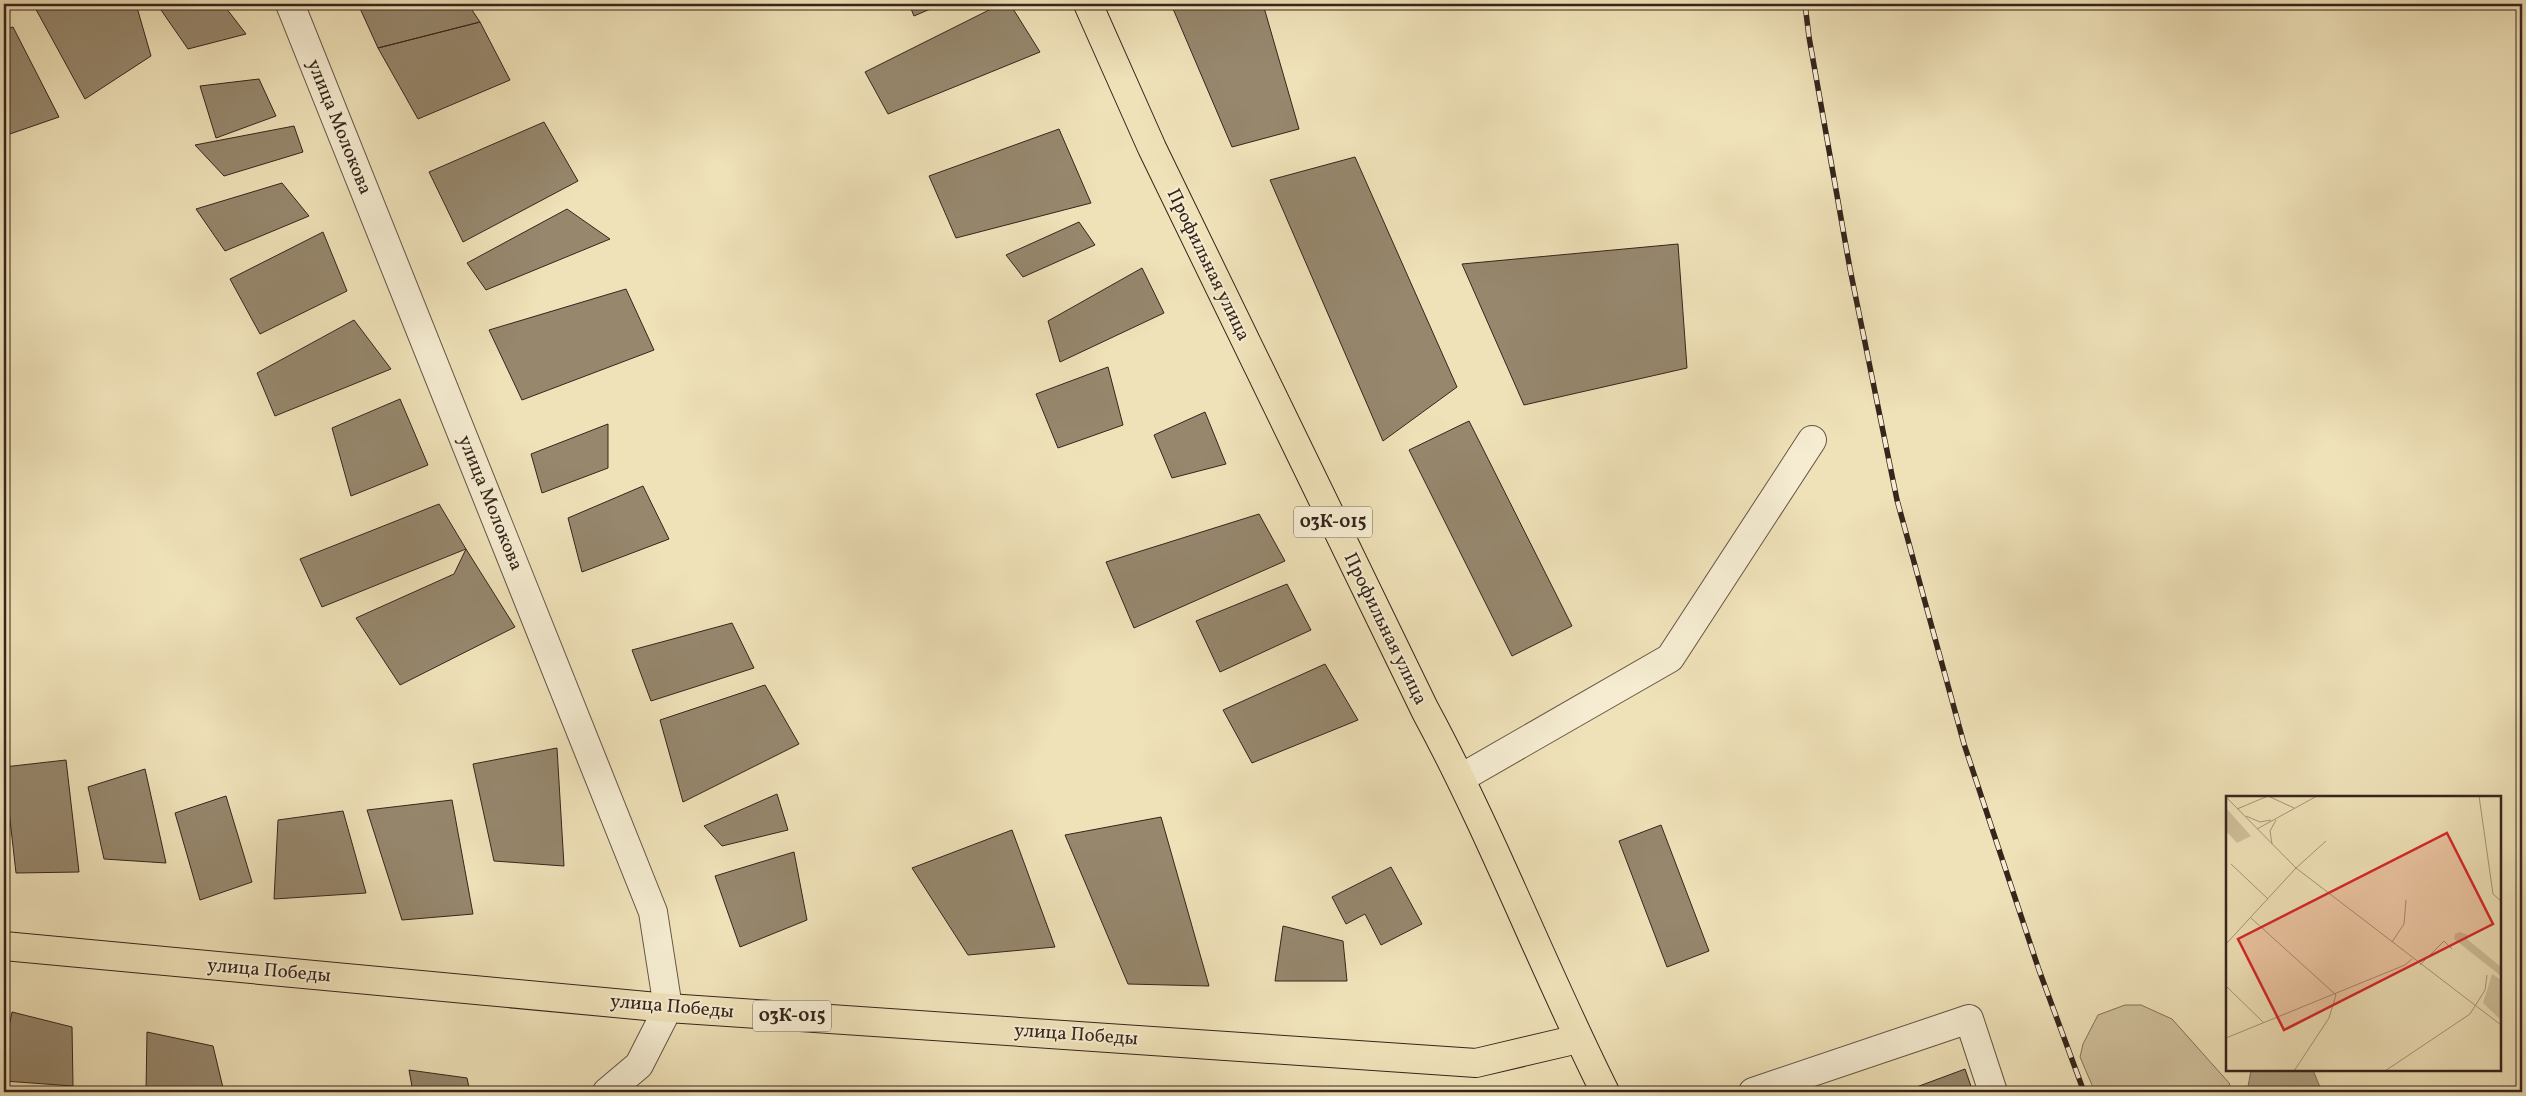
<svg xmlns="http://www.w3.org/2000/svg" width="2526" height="1096" font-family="Vollkorn,serif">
<rect width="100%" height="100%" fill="#efe1b8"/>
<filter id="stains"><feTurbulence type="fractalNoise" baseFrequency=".004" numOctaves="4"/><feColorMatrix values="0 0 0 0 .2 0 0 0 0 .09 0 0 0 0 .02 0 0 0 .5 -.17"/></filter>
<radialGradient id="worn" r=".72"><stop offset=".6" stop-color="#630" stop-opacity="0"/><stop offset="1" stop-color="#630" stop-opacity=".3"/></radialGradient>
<path fill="#d0c19d" stroke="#83735c" d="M2125,1005H2141L2172,1019L2230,1084L2224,1092H2095L2080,1057L2083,1044L2098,1015Z"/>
<path fill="#b0a183" stroke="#7f6f5a" d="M2251,1070H2313L2322,1092H2247Z"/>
<path fill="#96876d" stroke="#36251c" d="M33,4H136L151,56L85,99Z
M170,4H223L246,34L188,49L161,10Z
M358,4H468L480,22L378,48Z
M909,4H942L914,16Z
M1001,4H1010L1040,52L888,114L865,72Z
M1171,4H1263L1299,129L1232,147Z
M480,22L510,80L418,119L378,48Z
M13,27L59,117L4,136V29Z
M259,79L276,116L216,138L200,86Z
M544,122L578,181L463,242L429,172Z
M294,126L303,152L224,176L195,145Z
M1059,129L1091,203L956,238L929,176Z
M1355,157L1457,387L1383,441L1270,180Z
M282,183L309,216L225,251L196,209Z
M567,209L610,239L486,290L467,263Z
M1079,222L1095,245L1023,277L1006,255Z
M323,232L347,291L260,334L230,279Z
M1678,244L1687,368L1524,405L1462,264Z
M1142,268L1164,313L1060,362L1048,321Z
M626,289L654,350L522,400L489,330Z
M354,320L391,369L275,416L257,373Z
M1108,367L1123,425L1058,448L1036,394Z
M400,399L428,465L351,496L332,428Z
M1205,412L1226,464L1172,478L1154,435Z
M1469,421L1572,626L1512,656L1409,450Z
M608,424V468L542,493L531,454Z
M643,486L669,539L582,572L568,518Z
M439,504L466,549L322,607L300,559Z
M1259,514L1285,561L1134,628L1106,562Z
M466,549L515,627L400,685L356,618L454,574Z
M1287,584L1311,630L1220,672L1196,621Z
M732,623L754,668L651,701L632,650Z
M1325,664L1358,720L1252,763L1223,710Z
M765,685L799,744L683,802L660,720Z
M557,748L564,866L494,861L473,764Z
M66,760L79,872L16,873L4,767Z
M145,769L166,863L104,859L88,787Z
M777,794L788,830L722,846L704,826Z
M226,796L252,882L200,900L175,813Z
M452,800L473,914L402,920L367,810Z
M343,811L366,893L274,899L278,820Z
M1161,817L1209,986L1128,984L1065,835Z
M1661,825L1709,951L1667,967L1619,841Z
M1012,830L1055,947L968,955L912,868Z
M794,852L807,920L740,947L715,876Z
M1391,867L1422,924L1381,945L1365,914L1346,924L1332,897Z
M1283,926L1343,941L1347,981H1275Z
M12,1012L72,1027L73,1086L4,1081V1051Z
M147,1032L213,1046L224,1092H146Z
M1965,1069L1973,1092H1903Z
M409,1070L467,1078L470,1092H413Z"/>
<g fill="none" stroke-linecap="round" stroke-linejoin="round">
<g stroke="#645443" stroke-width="30">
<path id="minor" d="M290,4L653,912L668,1008L639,1065L607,1092
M1461,778L1670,658L1812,440
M1753,1092L1969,1019L1993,1092"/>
</g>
<g stroke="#36251c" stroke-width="30">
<path id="major" d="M1088,4L1152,148L1425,710C1492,834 1542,966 1605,1092
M4,946L668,1008L1476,1063L1578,1039"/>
</g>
<use href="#minor" stroke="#f5ecd1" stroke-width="28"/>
<use href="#major" stroke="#efe1b8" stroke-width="28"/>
<g stroke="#36251c" stroke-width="5.5">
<path id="rail" d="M1805,4L1809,37L1850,269L1897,500L1964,744L2039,970L2084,1092"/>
</g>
<use href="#rail" stroke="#f5ecd1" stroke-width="4" stroke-dasharray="11" stroke-linecap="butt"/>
</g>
<g text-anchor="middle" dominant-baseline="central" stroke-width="4" stroke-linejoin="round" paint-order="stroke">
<g fill="#f5ecd1" stroke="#6f6152" stroke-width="1">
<rect x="1294" y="506.5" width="78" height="31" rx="4"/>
<rect x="753" y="1000.5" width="78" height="31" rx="4"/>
</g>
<g font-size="18" font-weight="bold" fill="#36251c">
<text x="1333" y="522">03К-015</text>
<text x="792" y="1016">03К-015</text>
</g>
<g font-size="19" fill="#36251c" stroke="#f5ecd1">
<text transform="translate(339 127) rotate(68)">улица Молокова</text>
<text transform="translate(1208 265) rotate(64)">Профильная улица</text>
<text transform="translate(490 503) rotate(68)">улица Молокова</text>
<text transform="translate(1385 629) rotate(64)">Профильная улица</text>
<text transform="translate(269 971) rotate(5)">улица Победы</text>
<text transform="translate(672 1007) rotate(5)">улица Победы</text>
<text transform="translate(1076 1035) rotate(4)">улица Победы</text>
</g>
</g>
<g transform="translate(2226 796)">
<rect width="275" height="275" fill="#efe1b8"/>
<path d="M0,12L25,40L11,47L0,35ZM234,136L242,139L241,143L275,171V180L228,143L229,138ZM266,178L275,184V224L257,207Z" fill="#d0c19d"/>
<path fill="none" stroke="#a5967a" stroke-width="1" d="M253,0L267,98L275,105M0,1L70,72L275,229M11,13L42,0L68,12M20,20L34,26L45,24M31,33L91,0M46,48L44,35L50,24M5,68L42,103M25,122L110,199L103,222L68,275M166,146L178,128L180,104M0,148L70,72L100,45M194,169L218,145L226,153M0,190L38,227M0,242L179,169L186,163M159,275L244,218L259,194L261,179"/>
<path fill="#d62828" fill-opacity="0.15" stroke="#d62828" stroke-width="2.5" d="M221,37L267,128L58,234L12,143Z"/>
<rect width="275" height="275" fill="none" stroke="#36251c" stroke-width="2.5"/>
</g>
<rect width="2526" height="1096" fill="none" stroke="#efe1b8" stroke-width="20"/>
<rect x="5" y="5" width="2516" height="1086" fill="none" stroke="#36251c" stroke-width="2.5"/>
<rect x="10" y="10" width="2506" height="1076" fill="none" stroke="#36251c"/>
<rect width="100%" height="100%" filter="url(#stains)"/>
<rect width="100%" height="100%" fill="url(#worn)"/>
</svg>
